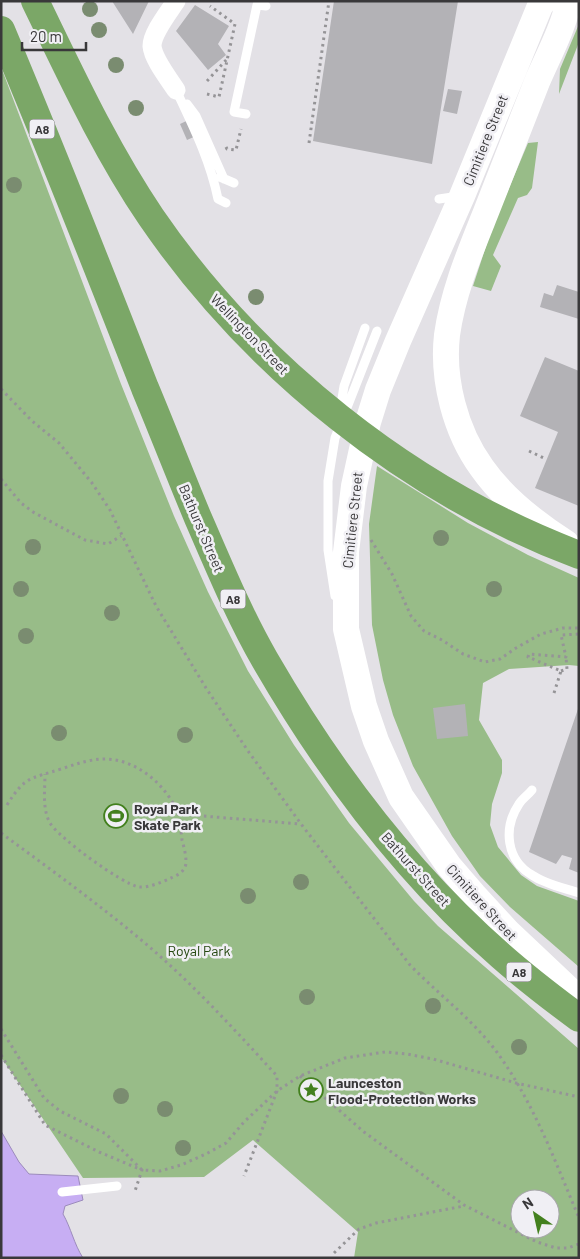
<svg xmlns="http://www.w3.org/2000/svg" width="580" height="1259" font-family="Barlow,sans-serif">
<rect width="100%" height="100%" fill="#e3e1e6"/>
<path fill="#98bc88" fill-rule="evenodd" d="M579,24V42L559,94L560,69Z
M1,67L121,384L174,516L208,592L248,671L294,745L349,823L414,901L438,926L579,1049V1258H354L358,1232L253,1140L204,1177L83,1178L1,1057ZM520,1199H550V1229H520Z
M538,142L532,188L527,195L518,198L493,255L501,266L491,291L473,286L491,231L528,143Z
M377,466L468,523L528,555L579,578V666L569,665L509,669L483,683L479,720L502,760V773L492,804L490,825L498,847L521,875L537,886L579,901V967L510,907L480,876L452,836L413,766L393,715L383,680L372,625L369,524Z"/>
<path fill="#c7aef3" stroke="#9c8bbc" d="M1,1131L19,1162L29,1174L78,1176L83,1200L65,1206L63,1214C71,1228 74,1244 83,1258H1Z"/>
<path fill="#b3b2b6" d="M112,1H149L133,34Z
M334,1H458L432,164L313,141Z
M195,5L229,26L218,44L226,55L208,70L176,31Z
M448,89L462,91L457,114L443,111Z
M199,115L207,131L187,140L180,124Z
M557,285L579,292V319L540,307L544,293L553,296Z
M545,357L579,371V506L535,488L558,432L520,416Z
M465,704L468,736L437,739L433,708Z
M578,709H579V873L569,869L572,858L562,855L556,864L529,852Z"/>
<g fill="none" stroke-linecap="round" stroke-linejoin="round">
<path stroke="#959497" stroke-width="3" stroke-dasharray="2.5 4" stroke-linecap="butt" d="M207,81L227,59
M207,94L219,97L235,24L210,6
M309,143L329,1
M226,147L227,149L236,150L241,129
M1,389L32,421L59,443L92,483L110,510L156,606L206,688L248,751L301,824L410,965C438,994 471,1018 496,1051C533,1101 555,1161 579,1218
M529,451L546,459
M1,479L21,503L33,512L85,540L108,544L121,536
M371,540L392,574L411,616L424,631L442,640L463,654L485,662L500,659L516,648L541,634L563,628H579
M561,671L567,669L566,657
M554,693L561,671L528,657L529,654L566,657L561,635L579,634
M7,805C25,776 30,779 61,769C76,764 90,759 105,759C136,759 167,785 178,814C180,821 181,831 182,840C184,847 186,855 186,862C186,871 178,875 171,878C162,882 148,888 139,887C122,884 59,838 50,823C42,809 45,789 45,774
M178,814L301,824
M1,833C50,869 100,905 146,944C193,984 235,1030 277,1076V1091L244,1176
M1,1029L44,1098L60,1111L106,1134L142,1170L160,1171L181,1165L206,1154L226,1143L244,1122L277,1091L300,1076L345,1058L385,1052L407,1054L433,1059L516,1083L579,1097
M1,1055L45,1125L99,1152L142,1170L135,1191
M300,1076L364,1132L464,1205L537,1242L556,1248H568L579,1244
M334,1253L359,1229L376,1223L464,1206"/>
<path stroke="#fff" stroke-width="9" d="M176,90C193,126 210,160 218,199L226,203
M187,104L196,116L224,179
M246,114L234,112L257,5L266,6
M220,177L234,183
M439,199L459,196
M340,411L344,386L365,328
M335,596L328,550V481L335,438L377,331
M532,790C528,795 522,799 519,804C503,828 506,860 532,875C545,884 564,888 579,893
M62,1192L117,1186"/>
<path stroke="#fff" stroke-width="19" d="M176,1C169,12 152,33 152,46C153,59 169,79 176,90"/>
<path stroke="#fff" stroke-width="26" d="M544,1L540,6L462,196L398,341L378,390L368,422L354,486L346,552V629L364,706L376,741L401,797L449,866L474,895L508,932L579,999
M566,543C535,523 503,498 482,468C455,431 442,379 447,335C453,292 470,252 486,212C503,169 520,125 537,82C548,56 563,29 569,1"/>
<path stroke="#7ba767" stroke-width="28" d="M35,1C71,75 105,149 151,217C253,366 409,491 579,555
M1,30C51,149 98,268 145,388C163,431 180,475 198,518C219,566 239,615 265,660C328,769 406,873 501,956C526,978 552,998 579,1018"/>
</g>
<g fill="#7a8c70">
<circle cx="90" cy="9" r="8"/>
<circle cx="99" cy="30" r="8"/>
<circle cx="116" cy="65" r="8"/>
<circle cx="136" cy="108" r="8"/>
<circle cx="14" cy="185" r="8"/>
<circle cx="256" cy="297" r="8"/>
<circle cx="441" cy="538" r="8"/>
<circle cx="33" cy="547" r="8"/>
<circle cx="21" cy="589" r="8"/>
<circle cx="494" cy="589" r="8"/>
<circle cx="112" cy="613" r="8"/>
<circle cx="26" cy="636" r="8"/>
<circle cx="59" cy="733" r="8"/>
<circle cx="185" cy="735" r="8"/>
<circle cx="301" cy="882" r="8"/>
<circle cx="248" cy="896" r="8"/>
<circle cx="307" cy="997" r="8"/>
<circle cx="433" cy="1006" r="8"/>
<circle cx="519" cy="1047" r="8"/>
<circle cx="121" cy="1096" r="8"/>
<circle cx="419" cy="1099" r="8"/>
<circle cx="165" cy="1109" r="8"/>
<circle cx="183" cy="1148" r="8"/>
</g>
<defs>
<g id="stadium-ring" transform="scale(1.25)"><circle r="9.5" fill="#f0eff4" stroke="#43801e" stroke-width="1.5"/><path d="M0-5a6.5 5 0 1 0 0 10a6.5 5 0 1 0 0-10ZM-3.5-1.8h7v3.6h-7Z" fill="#43801e"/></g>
<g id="sight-ring" transform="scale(1.25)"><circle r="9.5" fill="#f0eff4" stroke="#43801e" stroke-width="1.5"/><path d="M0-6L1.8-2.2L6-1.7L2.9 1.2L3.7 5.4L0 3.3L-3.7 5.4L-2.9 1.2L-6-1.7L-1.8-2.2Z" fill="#43801e"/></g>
</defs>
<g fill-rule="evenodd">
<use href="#stadium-ring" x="116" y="816"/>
<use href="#sight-ring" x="311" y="1090"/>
</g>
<g text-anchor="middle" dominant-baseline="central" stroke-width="5" stroke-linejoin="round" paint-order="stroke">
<g fill="#f0eff4" stroke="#706f72" stroke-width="1">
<rect x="29.5" y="119.5" width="25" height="19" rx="4"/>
<rect x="220.5" y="589.5" width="25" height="19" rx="4"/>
<rect x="506.5" y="962.5" width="25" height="19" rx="4"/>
</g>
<g font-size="12" font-weight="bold" fill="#39383a">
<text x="42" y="129">A8</text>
<text x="233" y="599">A8</text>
<text x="519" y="972">A8</text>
</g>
<g font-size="14" fill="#39383a" stroke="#f0eff4">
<text transform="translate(485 140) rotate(-68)">Cimitiere Street</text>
<text transform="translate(250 334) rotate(46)">Wellington Street</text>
<text transform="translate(352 520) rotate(-84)">Cimitiere Street</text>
<text transform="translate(202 528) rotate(67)">Bathurst Street</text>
<text transform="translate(416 869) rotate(48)">Bathurst Street</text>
<text transform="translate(482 902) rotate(48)">Cimitiere Street</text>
</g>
<g font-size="14" font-weight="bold" fill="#39383a" stroke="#f0eff4" text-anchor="start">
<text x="134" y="808">Royal Park<tspan x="134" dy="16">Skate Park</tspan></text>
<text x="328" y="1082">Launceston<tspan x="328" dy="16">Flood-Protection Works</tspan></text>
</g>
<g font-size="14" fill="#24470f" stroke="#f0eff4">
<text x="199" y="950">Royal Park</text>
</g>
</g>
<rect width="580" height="1259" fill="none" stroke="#39383a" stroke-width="5"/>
<g transform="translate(535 1214) rotate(326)"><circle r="24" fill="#f0eff4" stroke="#a7a6aa"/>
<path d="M0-4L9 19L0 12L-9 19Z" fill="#43801e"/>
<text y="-8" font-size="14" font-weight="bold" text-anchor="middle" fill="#39383a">N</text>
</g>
<path d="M22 42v8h64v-8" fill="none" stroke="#39383a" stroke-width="2.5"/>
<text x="30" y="42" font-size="15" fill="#39383a" stroke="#f0eff4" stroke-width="4" paint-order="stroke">20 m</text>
</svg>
